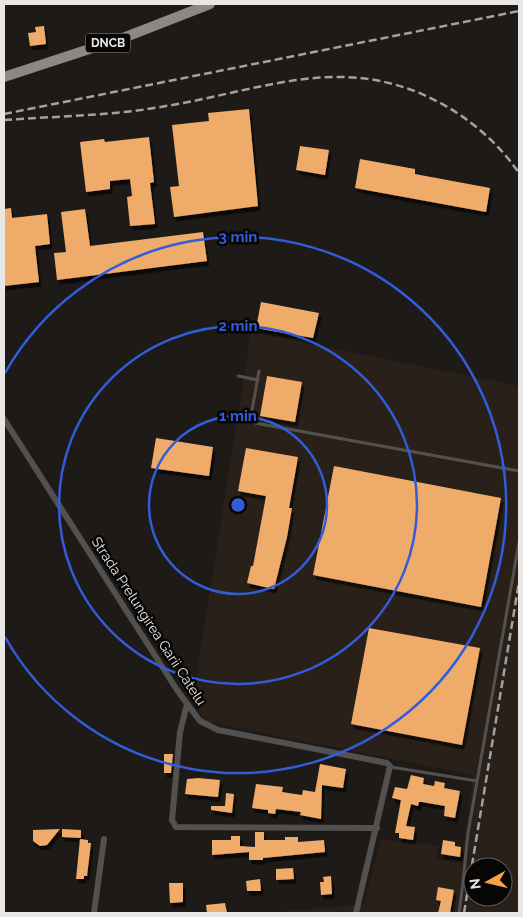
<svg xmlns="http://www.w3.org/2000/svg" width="523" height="917" font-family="Raleway,sans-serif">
<defs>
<filter id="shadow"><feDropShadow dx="2.5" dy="4.5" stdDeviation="0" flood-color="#0009"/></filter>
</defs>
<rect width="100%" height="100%" fill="#1d1a17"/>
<path fill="#282019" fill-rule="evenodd" d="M251,332L519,386V913H265L364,904L381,839L438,846L436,859L461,863L473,775L204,721L193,698ZM473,867H503V897H473Z"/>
<path fill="#efab69" filter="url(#shadow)" d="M44,26L46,44L30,46L28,33L36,32L35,27Z
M249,109L258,206L174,217L170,187L179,186L172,125L209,121L208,113Z
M149,137L154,182L150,183L155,224L130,226L127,197L132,196L130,179L110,181V189L86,192L80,142L104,139L105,142Z
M300,146L329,150L325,175L296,170Z
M360,159L415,169V174L490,188L486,212L355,188Z
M11,208L12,218L47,214L50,244L35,246L39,282L4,286V209Z
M85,209L90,246L203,232L207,261L57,280L54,253L66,252L61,212Z
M261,302L319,313L313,338L256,328Z
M267,376L302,382L295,422L260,416Z
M156,438L213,447L209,476L151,468Z
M246,448L298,457L289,508H292L287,537L274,589L247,583L251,566H253L266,496L238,491Z
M334,466L501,498L481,607L313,575Z
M369,628L480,648L462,745L351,724Z
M164,754H173L171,773H164Z
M320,764L346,769L343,788L322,785L321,819L300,815L301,812L276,809L275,814L268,813V810L252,808L256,784L283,787L282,792L302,795L303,790L315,792Z
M411,775L424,778L423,784L434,786L435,781L445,783L444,788L460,791L455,818L444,816L445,806L422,802H419L418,806L411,804L406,826L415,827L413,840L399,838V833H395L401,800L392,798L395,787L407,789Z
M198,778L220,780L218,797L185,794L187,779Z
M226,793L234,794L232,813L211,810V806H225Z
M60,829L47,845L40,846L33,841V830Z
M62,829L81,830V838L62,837Z
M255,832H264V840H285V837H298V842L324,840L325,852L263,858V860H249V852L212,855V840H231V836H240V846L255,847Z
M80,839L88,840V843H91L87,876H84V879H76Z
M443,840L455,842V846L461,847L460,857L441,854Z
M293,868L294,879L276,880V869Z
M331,876L332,894L321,895L320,882H324L323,877Z
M260,879L261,891H247L246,881Z
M169,883H183V902L170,903Z
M438,887L454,890L450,913H438L441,901L436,900Z
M225,903L227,913H207L206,905Z"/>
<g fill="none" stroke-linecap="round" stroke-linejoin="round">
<path stroke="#535150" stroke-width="3" d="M259,371L251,416L255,423L519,471
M238,376L258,380
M391,767L477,781
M459,913C463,886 465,860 468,833L519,542"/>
<path stroke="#535150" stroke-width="6" d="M4,419L177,690L200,721L218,730L387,763L390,766L356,913
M187,704L180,732L172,820L176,827L377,828
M94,913L104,839"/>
<path stroke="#8c8885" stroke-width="10" d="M4,77L123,38L210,4"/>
<path stroke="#a4a2a0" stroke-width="2.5" stroke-dasharray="8 4" stroke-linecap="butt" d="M4,114L519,11
M4,120C58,116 112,116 166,106C223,97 281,77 338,77C409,76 479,115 519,173
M464,913L519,582"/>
</g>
<g fill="none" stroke="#315dd9" stroke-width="2.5">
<circle cx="238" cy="505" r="89"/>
<circle cx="238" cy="505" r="179"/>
<path d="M5 373A268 268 0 1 1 5 637"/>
</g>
<g text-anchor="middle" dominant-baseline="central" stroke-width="5" stroke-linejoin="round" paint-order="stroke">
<rect fill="#070605" stroke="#a5a4a2" stroke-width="1" x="85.5" y="33.5" width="45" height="19" rx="4"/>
<g font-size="12" font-weight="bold" fill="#e9e7e5">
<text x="108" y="43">DNCB</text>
</g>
<g font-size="14" fill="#e9e7e5" stroke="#070605">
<text transform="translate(149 621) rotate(57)">Strada Prelungirea Garii Catelu</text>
</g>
</g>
<circle cx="238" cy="505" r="8" fill="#315dd9" stroke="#070605" stroke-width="2.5"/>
<g font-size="15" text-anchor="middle" font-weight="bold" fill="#315dd9" stroke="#070605" stroke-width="5" stroke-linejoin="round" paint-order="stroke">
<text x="238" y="242">3 min</text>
<text x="238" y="331">2 min</text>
<text x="238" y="421">1 min</text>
</g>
<rect width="523" height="917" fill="none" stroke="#e9e7e5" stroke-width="10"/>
<g transform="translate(488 882) rotate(262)"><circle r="24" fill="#070605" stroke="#61605f"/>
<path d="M0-4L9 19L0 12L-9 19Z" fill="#f6a248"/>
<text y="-8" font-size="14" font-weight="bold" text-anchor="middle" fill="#e9e7e5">N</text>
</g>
</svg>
